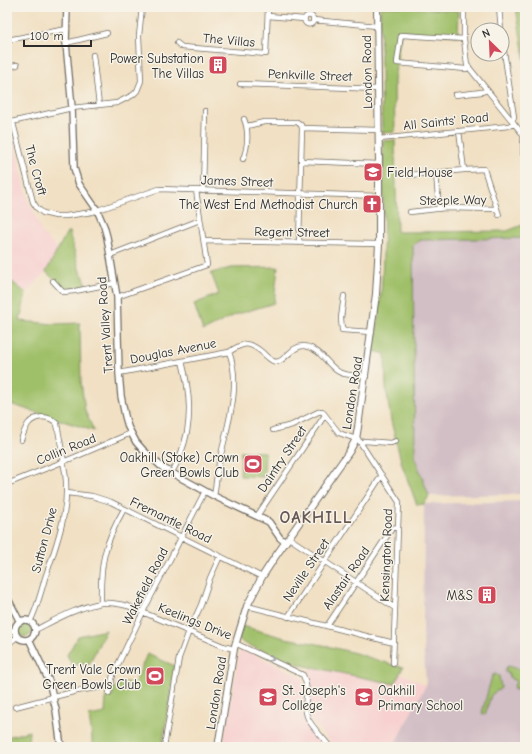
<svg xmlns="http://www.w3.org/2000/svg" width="532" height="754" font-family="'Comic Neue',sans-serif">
<rect width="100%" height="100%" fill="#f7f3e8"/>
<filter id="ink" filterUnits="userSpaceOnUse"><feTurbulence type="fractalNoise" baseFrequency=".025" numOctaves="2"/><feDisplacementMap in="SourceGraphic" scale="8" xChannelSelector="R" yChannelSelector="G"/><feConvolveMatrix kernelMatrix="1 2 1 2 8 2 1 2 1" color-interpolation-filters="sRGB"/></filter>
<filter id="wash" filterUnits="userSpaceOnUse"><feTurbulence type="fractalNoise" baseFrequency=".012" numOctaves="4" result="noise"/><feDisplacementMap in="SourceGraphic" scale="16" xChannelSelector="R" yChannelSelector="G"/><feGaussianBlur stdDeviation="0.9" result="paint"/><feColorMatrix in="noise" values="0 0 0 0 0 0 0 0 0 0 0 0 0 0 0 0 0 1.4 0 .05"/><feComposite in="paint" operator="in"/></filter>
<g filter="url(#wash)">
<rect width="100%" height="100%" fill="#f1e0c3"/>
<path fill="#f7d0cf" d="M12,133L30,206L33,210L42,233L58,249L46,272L26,293L7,278V138Z
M240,648L301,676L305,687L303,706V717L327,747H223Z
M311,667L395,684L400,673L426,685L393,747H334L309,718L308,709L309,685L307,674Z"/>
<path fill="#d2bec5" d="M216,54L224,55L221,69L214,67Z
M525,238V494L429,496L415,458L413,245L421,240Z
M525,501V747H393L426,685L423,637L424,504Z"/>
<path fill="#9fbf68" stroke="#65754a" d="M380,7H402L459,11L458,36L401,31L394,81L395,132L382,133Z
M516,7H525V63Z
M395,140L397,232L507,231L525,224V238L421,240L413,245L415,458L429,496L424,504L417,505L402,465L391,421L386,388L385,354L373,351C387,283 383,211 383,141Z
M67,232H69L80,272L84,277L86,286L67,289L64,288L46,272Z
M278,267L274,303L235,315L203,331L194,304L219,294L211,273L231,268Z
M7,278L26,293L20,321L54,324L80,323L81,382L85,411L94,431L7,403Z
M241,451L265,452L264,477L240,476Z
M18 630a7 7 0 1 1 14 0a7 7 0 1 1-14 0Z
M242,626L285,638L323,645L355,653L396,666L403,667L395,684L301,665L243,643L239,639Z
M106,630L89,664L72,665L67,655L78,636Z
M147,654L175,666L162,747H92V738L89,716L105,713L106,696L113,695V689L123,682L135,683Z
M508,666L525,671V692L513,689L516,681L511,679L508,673L505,672L506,668Z
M495,674L499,676L501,688L491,695L485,715L482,713L492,676Z
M29,731L28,747H16L7,737Z"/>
</g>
<g filter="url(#ink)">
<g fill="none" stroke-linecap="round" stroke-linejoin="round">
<g stroke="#706a60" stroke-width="6">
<path id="minor" d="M437,7L464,9
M464,7V39L467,65L525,137
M499,7L501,30
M304.5 20a4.5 4.5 0 1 1 9 0a4.5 4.5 0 1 1-9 0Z
M268,16L304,19
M313,20L377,26
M502,38L514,117L512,121
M464,39L401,35L397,63L466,69L468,68
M7,40L67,29
M66,43L107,33
M177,43L182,47L266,54L268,7
M93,55L99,105
M7,67L17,65
M240,84L378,89
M455,95L482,92L487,90
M7,123L72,108L117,103L133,95L137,91L141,81L139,36L142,7
M13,123L33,202L37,208L43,213L56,216H66L92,212L159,189L380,196
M247,126L264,122H297L301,125L302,128L379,130
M459,131L464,170
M523,135V153L525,159
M379,139L509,126L514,123
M243,159C248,147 249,131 244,119
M301,161L379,164
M436,173L439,209
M409,175L464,170L484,169L499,215
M203,191L205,111
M410,212L445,208L497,209
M204,241L379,244
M299,243L302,128
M110,255L200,220
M53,281L63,292L75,291L115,283
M344,296L341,318L342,330L372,332
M117,297L207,265L196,190
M229,352C244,342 249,341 263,353C266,356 270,360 273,361C283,366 291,345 304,346C323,349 328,368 341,373C349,376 358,375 366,376
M119,373L229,352C242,385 227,426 220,459C217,471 216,484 214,496
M273,430L292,425L318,412L322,411L339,433L356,439
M356,436L399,502L393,663
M21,440C23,434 25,429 28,424C35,415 50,415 57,424L64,462
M362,443L364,441L391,443L396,441
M171,473C176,467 178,460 181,453C193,423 190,392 182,361
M7,484L75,457L131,433
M67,493L92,496L111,502L262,577
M257,516L325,415
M289,538L395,608
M101,603C100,563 104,544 124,509
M247,606L394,643
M288,617L382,475
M30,622C37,608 41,593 45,578C58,541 73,501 63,462
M327,626L391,530L393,528L398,527
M7,630L15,631
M35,630C55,620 78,607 101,603C110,602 119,604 128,606L223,646L234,649
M235,643L303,675C311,691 302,702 307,716C310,726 324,738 330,747
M7,645L17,637
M109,693L113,675L143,612L205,491
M15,707L77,691L110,686
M164,747L179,658L189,631L201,605L210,578L220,556"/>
</g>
<g stroke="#706a60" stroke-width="8">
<path id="tertiary" d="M67,7L66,43L72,108L74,168L79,184L97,210L104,226L107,237L117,297L119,373L121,396L125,416L128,427L136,442L143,450L163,468L214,496L269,522L280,538L285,542
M7,597L20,622
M15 630a10 10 0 1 1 20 0a10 10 0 1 1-20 0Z
M29,639L49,681L56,710L61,747"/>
</g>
<g stroke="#706a60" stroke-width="8">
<path id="secondary" d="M218,747L234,649L247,606L262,577L275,557L349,452L356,439L358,427L376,294L379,244V164L377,7"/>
</g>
<use href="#minor" stroke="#fff" stroke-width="4.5"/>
<use href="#tertiary" stroke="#fff" stroke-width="5.5"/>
<use href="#secondary" stroke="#fff" stroke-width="6"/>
</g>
<defs><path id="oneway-chevron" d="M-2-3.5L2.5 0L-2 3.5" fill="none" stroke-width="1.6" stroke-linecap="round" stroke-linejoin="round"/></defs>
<use stroke="#a0a0a0" href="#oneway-chevron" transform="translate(271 659) rotate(25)"/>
</g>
<defs>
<g id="building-square" transform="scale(1)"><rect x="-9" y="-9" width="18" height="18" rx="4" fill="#d1495b" stroke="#f7f3e8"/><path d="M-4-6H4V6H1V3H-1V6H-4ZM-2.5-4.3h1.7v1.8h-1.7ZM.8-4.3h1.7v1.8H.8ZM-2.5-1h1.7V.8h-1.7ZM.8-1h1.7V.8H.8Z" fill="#fff"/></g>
<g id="school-square" transform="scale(1)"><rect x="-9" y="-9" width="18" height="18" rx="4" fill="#d1495b" stroke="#f7f3e8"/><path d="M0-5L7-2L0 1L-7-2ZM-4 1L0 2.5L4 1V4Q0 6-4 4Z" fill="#fff"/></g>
<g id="church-square" transform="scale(1)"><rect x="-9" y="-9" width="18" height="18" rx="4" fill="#d1495b" stroke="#f7f3e8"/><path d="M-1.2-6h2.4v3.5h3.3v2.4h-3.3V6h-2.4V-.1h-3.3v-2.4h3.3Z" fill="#fff"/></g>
<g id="stadium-square" transform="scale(1)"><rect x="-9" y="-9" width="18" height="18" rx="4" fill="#d1495b" stroke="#f7f3e8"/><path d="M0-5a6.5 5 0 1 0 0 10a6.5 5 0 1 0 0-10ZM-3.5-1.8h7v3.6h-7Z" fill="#fff"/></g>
</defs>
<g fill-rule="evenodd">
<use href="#building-square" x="218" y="65"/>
<use href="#school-square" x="373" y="172"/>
<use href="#church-square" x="372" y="204"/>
<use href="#stadium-square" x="253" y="464"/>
<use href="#building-square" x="487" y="595"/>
<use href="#stadium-square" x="155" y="676"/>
<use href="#school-square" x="268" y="697"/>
<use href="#school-square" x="364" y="697"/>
</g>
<g text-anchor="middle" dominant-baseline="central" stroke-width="3" stroke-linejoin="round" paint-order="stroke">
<g font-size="13" fill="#2b2b2b" stroke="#f7f3e8">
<text transform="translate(229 40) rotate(5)">The Villas</text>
<text transform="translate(367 72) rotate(-91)">London Road</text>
<text transform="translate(310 75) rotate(2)">Penkville Street</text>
<text transform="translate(446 121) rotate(-6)">All Saints' Road</text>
<text transform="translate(36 170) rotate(75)">The Croft</text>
<text transform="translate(237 181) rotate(2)">James Street</text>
<text transform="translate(453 200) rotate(-1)">Steeple Way</text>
<text transform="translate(292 232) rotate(1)">Regent Street</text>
<text transform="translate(105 325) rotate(-94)">Trent Valley Road</text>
<text transform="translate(173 351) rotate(-11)">Douglas Avenue</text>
<text transform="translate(352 393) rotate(-81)">London Road</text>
<text transform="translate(66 449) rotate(-22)">Collin Road</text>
<text transform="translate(282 459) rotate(-56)">Daintry Street</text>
<text transform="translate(171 520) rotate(26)">Fremantle Road</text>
<text transform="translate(44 540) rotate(-75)">Sutton Drive</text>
<text transform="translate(386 555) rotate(-88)">Kensington Road</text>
<text transform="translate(306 570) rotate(-56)">Neville Street</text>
<text transform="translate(346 578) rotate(-56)">Alastair Road</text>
<text transform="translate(145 586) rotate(-63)">Wakefield Road</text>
<text transform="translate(195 621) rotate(22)">Keelings Drive</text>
<text transform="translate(216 693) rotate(-81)">London Road</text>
</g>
<g font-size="13" fill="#2b2b2b" stroke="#f7f3e8" text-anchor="end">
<text x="204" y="58">Power Substation<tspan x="204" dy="15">The Villas</tspan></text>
<text x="387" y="172" text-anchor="start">Field House</text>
<text x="358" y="204">The West End Methodist Church</text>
<text x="239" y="457">Oakhill (Stoke) Crown<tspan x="239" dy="15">Green Bowls Club</tspan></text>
<text x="473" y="595">M&amp;S</text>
<text x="141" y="669">Trent Vale Crown<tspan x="141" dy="15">Green Bowls Club</tspan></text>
<text x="282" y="690" text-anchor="start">St. Joseph's<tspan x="282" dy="15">College</tspan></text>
<text x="378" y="690" text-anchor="start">Oakhill<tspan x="378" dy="15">Primary School</tspan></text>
</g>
<g font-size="17" font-weight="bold" letter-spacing="1" fill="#695754" stroke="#f7f3e8">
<text x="316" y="517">OAKHILL</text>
</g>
</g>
<rect width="532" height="754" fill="none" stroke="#f7f3e8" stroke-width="24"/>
<g transform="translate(490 42) rotate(336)"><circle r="19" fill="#f7f3e8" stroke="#a5a39c"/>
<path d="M0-3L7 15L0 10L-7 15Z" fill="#d1495b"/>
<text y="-6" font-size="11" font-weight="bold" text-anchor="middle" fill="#2b2b2b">N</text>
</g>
<path d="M24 40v6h67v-6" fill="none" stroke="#2b2b2b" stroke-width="2"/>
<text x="30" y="40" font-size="12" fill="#2b2b2b" stroke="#f7f3e8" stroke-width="3" paint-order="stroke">100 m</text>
</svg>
